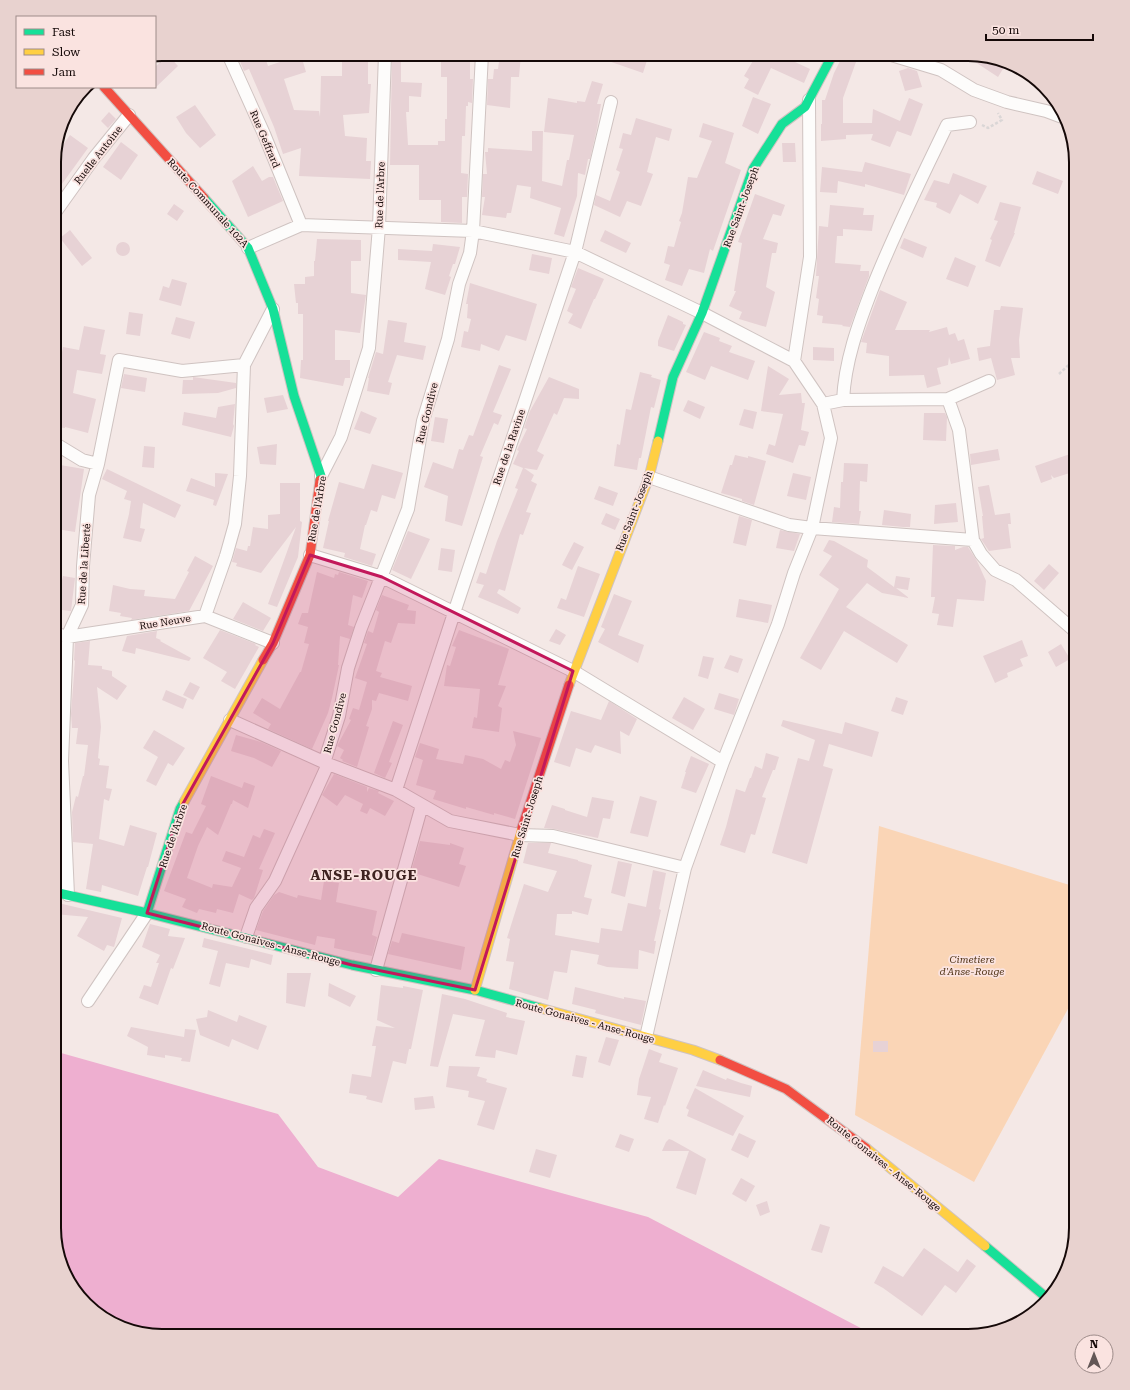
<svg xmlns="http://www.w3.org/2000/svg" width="1130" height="1390" font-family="'Roboto Serif',serif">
<rect width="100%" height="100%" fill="#f4e8e6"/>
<path fill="#fad5b6" d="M879,826L1076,887V994L974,1182L855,1115Z"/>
<path fill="#eeafd0" d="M54,1051L278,1114L318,1167L398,1197L439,1159L648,1217L876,1336H162L108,1322L72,1288L54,1228Z"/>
<path fill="#e7d2d5" d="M237,54H264L268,66L301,55L306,72L284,79L294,110L319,111L320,117L321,76H342V54H366V60H368V84H371L369,113L343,115L345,136L367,138L366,161H371L370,179L299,176L301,148L283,154L274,127L249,69L244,71Z
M500,54H521L519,77H511L510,108L487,105L488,79H493L494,69H498Z
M594,54H649L643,73L594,56Z
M757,54H778L810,69L804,83L771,68L758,95L744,88L749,79L744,76Z
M963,54H975L1006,64L998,77Z
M168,55L178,66L155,88V67Z
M842,57L856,62L843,98V123H872L873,109L900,121L909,98L923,104L911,136L897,131L890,147L871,140L873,134L846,135V139L821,141V124H822V100H825L834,73Z
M392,58H401V82L422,83L421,97L409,96V112H406L408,145H438V141H445V119H447V77H441V58H470V79H473L472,103L468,102V106H466L465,136H462L461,173L468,174L467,197H462V223L441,222V200H419V165H390Z
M908,68L917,71L922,87L905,91L899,71Z
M592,81L603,84L597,104H601L597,128L590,159H588L585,175L578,173L577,196L564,237L554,234L561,208L530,198L531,187L517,185L511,213H507L506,218L482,215L485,197H482L483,174H487L485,152H488V148L532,151V131H543L542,181L562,186L567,160H569L574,135L544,132L548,98L577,103V101L585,102Z
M753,97L771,104L758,134L742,126Z
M195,105L216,135L200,148L186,133L176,117Z
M109,112L116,119L108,128L101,121Z
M636,118L672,129L669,141L656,137L647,172L653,174L641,206L627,201L620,217L594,205L596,195L610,201L620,172L616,170L623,149L619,148L623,133L631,135Z
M703,123L734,133L725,163L741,170L713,251L710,249L704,273L689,269L682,286L665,280L670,265L664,263L668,246L674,247L681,222L679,221L682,213L688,177L697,178L712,141L699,137Z
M70,135L88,148L54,195V157Z
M121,142L138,155L121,180L103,167Z
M782,143H795L796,162H783Z
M865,162L911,174L904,195L865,184V187L838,181L837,193L820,192L822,167L862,172Z
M253,166L262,181L269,177H273L283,201L248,217L232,181Z
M1037,171L1063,181L1058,194L1032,184Z
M953,173L987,186L978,204L960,194L950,214L936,207L937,203L924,200L934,180L949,184Z
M755,194L785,205L781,216L773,214L763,239L778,243L776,253H772L766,287L775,292L766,327L739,319L742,312L729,306L736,291H734L742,243L738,242Z
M1000,202L1021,207L1014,233H1015L1000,267L985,261L992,240L990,239L998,221L994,220Z
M174,204L184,211L177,221L167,214Z
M830,205L864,208L863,215H874L872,231L843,229V236H837L835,263L861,265L860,271H869V276L850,327L842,326L843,325L822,323L823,316L817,315L819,299L816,298L819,276H816L819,226L828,227Z
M70,230L92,258L82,266L60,238Z
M605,230L631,243L626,253L600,241Z
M904,238L927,247L923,258L900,248Z
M317,239L361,240V261H351V293L366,295L360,333L335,330V360H350V378H345L343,386L300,378L301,360H303V314H298V303H296L294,284H305V277L314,276V261H315Z
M116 249a7 7 0 1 1 14 0a7 7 0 1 1-14 0Z
M433,244L460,247L455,264H453L449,276L451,277L445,295L425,289L431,262L398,260V249L432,251Z
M532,254L552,258L549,274L529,270Z
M955,257L976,266L968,287L946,279Z
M578,268L604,279L595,299H594L581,329L568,323L573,314L567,311L576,289L571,287Z
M172,279L187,283L181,306L159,300L163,286L169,288Z
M470,283L537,304L526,341L506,335L499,351L481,344L480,351L461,347L464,331L468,332L471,319L467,318L468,304H466Z
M880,290L907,302L895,330H930L929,332L947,327L949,335L955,333L958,341L964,339L970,359L951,364L949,357L948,365L937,368L941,384L927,388L924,375L889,376V356L866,353L867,343L861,342Z
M1001,306L1023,308L1019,340L1020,358H1011L1015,375L997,380L991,358L979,361L977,348L990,346L994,310H1000Z
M129,312L143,314L140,336L126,334Z
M668,315L683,322V324L686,325L674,351L658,346V341Z
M176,317L195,322L190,339L171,334Z
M388,320L407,323L404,342L426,346L423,360L397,355L388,382L392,383L389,395L367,391L369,378H368L376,352L383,354Z
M84,326L105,330L100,354L106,355L102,374L77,370L73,393L96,399L88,433L65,427V428L54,427V393L63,347L79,350Z
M704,332L720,338L719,341L732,346L729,352L755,361L748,380L711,366L705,380L686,372Z
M813,347L834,348V361L813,360Z
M499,365L511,369L493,412L502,415L498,425L494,423L480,456L483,457L462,526L445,521L448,496L424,487L433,462L453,469L459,449L463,450L469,435L473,436Z
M768,366L789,379L779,395L801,393L802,403H805L801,430L809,432L805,446L799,445L793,463L766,454L769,444L775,446L783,414L761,411Z
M640,372L652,375L651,377L661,380L654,408L651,407L641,458H639L637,470L614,466L617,444L620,445L626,409L631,410Z
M124,374L147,378L145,392L121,388Z
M193,377L236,383V388L218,393L182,394L183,380H193Z
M549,377L579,389V399L564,398L557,415L554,413L537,451L544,455L537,470L524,468L534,475L531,481L537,484L526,512L531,513L523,535L520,534L505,591L499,589L497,593L521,608L518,614L478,597L484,585L476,583L480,572L486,574L497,541L518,489L515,488L523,468L513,464L519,451L517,450L527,429L524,428L530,411Z
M283,395L288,409L267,413L264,398Z
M688,400L705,407L700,419L683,411Z
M235,404L233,424L234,426L231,437L182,425L184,412L216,418L218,407Z
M744,409L757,412L753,429L739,425Z
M361,411L377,418L370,434L354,429Z
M924,413H945L947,417L946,441L923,440Z
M435,417L448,419L444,443L431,441Z
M277,444L276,465L260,464L257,447Z
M144,446L155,447L154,468L142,467Z
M998,449L1000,460L971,465L970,454Z
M1076,452V471L1054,478L1051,475L1052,479L1041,483L1035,466Z
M735,455L748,458V456L766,461L754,505L742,501V499L721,493L730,465H732Z
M844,463L868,464L867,482L860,481L859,511H861L859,524L832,522L834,507L840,508L841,482H843Z
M54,464L84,469L75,532L57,529L60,498L54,497Z
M372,464L403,473L395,499L382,495L377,512L371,510L366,525H365L360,549L376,554L372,566L344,557L345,553L323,548L329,521H328L339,482L364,489Z
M107,469L181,505L175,518L143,503L140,528L145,529L141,542L123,538L129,514L131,501L124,499L127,491L102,479Z
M215,473L228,474L216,506L213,505L214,500L186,491L191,478L215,487Z
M793,473L811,477L806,500L787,496Z
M280,483H300V521L302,522L298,557L277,607L268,604L296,527L261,573L236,566L237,563L232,562L236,548L247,551L248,546H250L253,527L268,529V515L280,514Z
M989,485L995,515L1010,513L1011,524H1008L1011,548L989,551L981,539L984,538L982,516H983L978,487Z
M599,486L618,493L613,506L594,499Z
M956,503L958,522L934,524L935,505Z
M884,510L911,514L910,527H903L882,525Z
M606,513L620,519L615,530L601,524Z
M739,516L752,520L746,546L733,543Z
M780,530L800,534L794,551L776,548Z
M408,531L430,539L411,579L392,570Z
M829,540L834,541L868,560L867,567L894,587L896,576L910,578L908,590L896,588L909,598L882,593L867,583L846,607L908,645L897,663L844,631L821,670L800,658L839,589L819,575L832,556L823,551Z
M574,542L584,547L572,570L562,565Z
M933,545L955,546V550L963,547H968L977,561L986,581L984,601L957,599L953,627L937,625L939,614L932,613L935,597H931Z
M441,548L455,550L452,572L438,570Z
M195,556L213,566L189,611L131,620L132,618L120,616L121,613L109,611L113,585L130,589L145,590L144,596L175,599L189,572L187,571Z
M1049,564L1059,573L1044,590L1034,581Z
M578,566L600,574L584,617L557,608L561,598L566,600Z
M317,572L334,578L335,574L338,575L339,572L368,581L362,598L353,595L348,625L354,627L350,639L340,636L338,665H339L332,698L328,713L312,749L268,729L271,724L253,713L262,698L280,709L300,672H301L309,644L304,643L308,627L298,624L302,613H308Z
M63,576L75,578L71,611L54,609V583L61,584Z
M614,594L632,601L618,635L644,645L638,663L598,642L605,629L601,627Z
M382,595L409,605L407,610L416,611L415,624L398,623L391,643L385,641L376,671L382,673L380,677L412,686L408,701L379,693L376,701L372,700V709L366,726L369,727L357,767L342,761L343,760L340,758L344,750L337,746L351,720L349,719L353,708L359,710L367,682L355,678L367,644L364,643L368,631L373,633L379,612L376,610Z
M739,599L772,605L768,623L736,617Z
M243,602L271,618L263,631L233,619Z
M556,629L566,635L560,645L549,641Z
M220,630L256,644L255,645L259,647L235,689L221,681L227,672L203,658Z
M459,630L509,649L498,685L506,686L498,706L502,708L499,732L472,728L474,717L477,718L480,689L444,686L447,665L450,666L456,647L452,646Z
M157,631L156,638L161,640L160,641L191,658L189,661L136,648L135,654L122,651L127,636Z
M1022,640L1028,656L1020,659L1023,666L1007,673L1008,677L995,683L983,656Z
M90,641L88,665L102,666V669L112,671V676L127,686L117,700L97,687L101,727L98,758L100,759L99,765L109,766L106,788L112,789L109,801L104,799L99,839L124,846L130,825L157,833L148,867H147L138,896L102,885L101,892L86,889L93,844L73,842L72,812L76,796L78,797L83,776H84L88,745L76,744L78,728H72L71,714L75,661L74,660L75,643Z
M1061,644L1070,659L1056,667L1048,652Z
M730,655L743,659L738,673L724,668Z
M703,656L714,658L708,679L698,676Z
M190,682L200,687L193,700L183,695Z
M166,690L187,699L183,709L162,700Z
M719,693L739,699L734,715L714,709Z
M684,697L705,709L693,730L672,718Z
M896,697L908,701L903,715L891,711Z
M609,701L637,719L629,736L620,731L621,754L595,745L591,753L576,748L570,767L554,762L571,711L601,720Z
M783,720L842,734L845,722L879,732L872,757L829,744L823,766L833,769L807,864L772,853L798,758L809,761L815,740L781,726Z
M393,721L403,725L389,762L392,763L385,778L374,773Z
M154,730L185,748L173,766L168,763L156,786L146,781L158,757L143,748Z
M513,731L541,738L515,819L494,813V815L466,807V809L433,799L436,791L416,785L423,760L415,757L420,743L439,749L436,759L463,764L465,755L483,759L501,769L505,760L510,762L516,745Z
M236,735L261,742L281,751L272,767L254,758L231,751Z
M766,753L779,757L775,770H773L762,797L766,798L755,835L751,834L745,853L720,845L726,827L736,789L745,792L750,778H751L755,766L762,769Z
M691,756L709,764L696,793L681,788L686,772H685Z
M334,774L367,787V792L369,788L379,791L378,793L394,801L385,816L370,808L367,814L360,811L363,804L345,795L337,806L322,795Z
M211,776L242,788L244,782L255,786L248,808L233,800L232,804H231L218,835L207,827L198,846L187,878L212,888L213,884L232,887L241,868L222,861L226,851L244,857L253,835L260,838L264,829L275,833L259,869L263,870L254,898L252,900L239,894L233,913L217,909L216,913L199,909L197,913L182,907L186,899L164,891L186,832L192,834L206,806L201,804Z
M640,796L657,801L648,837L630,833Z
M592,797L614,801L610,819L603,818L598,838L554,829L544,828L552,805L565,809V810L587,817Z
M420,841L450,845V843L464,848L459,864L466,866L459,887L411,872Z
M528,843H551L548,853L578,860V861L592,865L584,897L592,899L588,915L572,911V914H557L555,935L599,943L601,928L622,931L628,903L646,907L653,870L666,873L659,909L661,910L654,941H656L654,954L639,950L638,969L607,967L597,964L599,955L571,950L567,973L554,971L548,1000L509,989L514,962L506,961L510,939L507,938L524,884L548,892L557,871L523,863Z
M618,861L632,864L625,897L611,893Z
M324,881L339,883L336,902L377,911L372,935L377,937L372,956L334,948L335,939L317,936L315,945L256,930L263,911L274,895L279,892L297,898L298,895L321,900Z
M54,902L122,918L114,947L107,945L104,951L77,936L88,917L54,914Z
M150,924L170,929L168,936L185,938L173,969L171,968L158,1005L139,998L144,985L151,987L159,963H156L160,955L142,947Z
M402,933L465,947L461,970L388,954L392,941L399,943Z
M204,938L273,955L271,965L251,959L249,968L226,963L220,987L209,984L218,951L202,947Z
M287,973H311L305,1007L286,1003Z
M329,983L356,996L350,1007L328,996Z
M381,985L403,988V986L423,990L411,1049H409L406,1064L393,1061L382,1103L366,1099L367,1096L349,1093L352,1074L371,1077L376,1046H372L376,1026L395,1028L377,1020Z
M575,987L624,999V997L646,1001L641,1025L595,1013L596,1010L572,1004Z
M442,994L465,999L507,1013L506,1017L525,1021L517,1055L496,1050L495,1058L475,1056L485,1020L453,1014L438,1067L430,1066Z
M208,1010L237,1022L239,1015L267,1026L258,1050L232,1039L229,1047L200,1035L196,1019L207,1017Z
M131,1027L184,1037L185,1029L196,1030L190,1062L181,1061L182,1058L165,1055V1058L147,1055L148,1047L127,1036Z
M606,1037L619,1040L610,1066L598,1062Z
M873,1041H888V1052H873Z
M649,1049L662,1054L659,1062L678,1068L665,1106L664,1105L658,1123L644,1119L651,1097L637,1095L639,1079Z
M576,1055L587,1057L583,1078L572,1076Z
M449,1066L480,1067L477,1076L487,1079L486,1082L507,1088L494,1130L477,1125L485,1101L468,1097L469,1091L446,1087Z
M703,1070L726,1080L727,1078L741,1083L752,1086L750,1097L696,1086Z
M695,1088L744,1116L733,1136L687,1116L689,1110L686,1108Z
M433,1096L435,1108L415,1110L414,1098Z
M739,1133L756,1141L748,1158L731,1150Z
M620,1134L634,1139L629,1152L615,1147Z
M669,1139L672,1140L706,1159L696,1195L676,1188L689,1151H662L666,1142Z
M536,1149L557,1155L550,1178L529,1172Z
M741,1178L755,1186L746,1202L732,1194Z
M767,1201L770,1212L760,1216L756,1205Z
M820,1224L830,1227L822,1253L811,1250Z
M924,1248L958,1272L967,1259L976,1266L956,1293L945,1285L922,1316L883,1288L874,1283L883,1266L903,1277Z"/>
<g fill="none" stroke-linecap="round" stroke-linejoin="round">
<g stroke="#cfc3c1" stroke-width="14">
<path id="street" d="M228,54L264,134L301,225
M888,54L941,70L974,90L1007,102L1046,111L1062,117
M54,214L94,158L129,115
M248,248L301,225L473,231L575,252L702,313L794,361L823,404L831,438L812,528L794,573L778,624L723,762L685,868L646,1037
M794,361L810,257L809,100
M948,399L989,381
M843,400C845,361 858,325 872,289C894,233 921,179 947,125L970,122
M823,404L843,400L948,399L959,430L973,540L981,554L995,570L1016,580L1076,632
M54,443L82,460L98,464
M321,476L341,437L369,348L379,227L385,54
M649,477L789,525L812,528L973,540
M310,555L382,577L573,671L723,762
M205,616L226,556L235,524L240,476L244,365L273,309
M54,633L67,637L205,616L273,643
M230,720L328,764L396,790L450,821L520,835L553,836L685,868
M324,763L339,716L348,668L361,628L408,509L423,421L448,339L459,284L470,253L473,231L482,54
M396,790L454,613L575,252L611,102
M68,895L62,761L67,637L82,605L83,566L89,495L98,464L119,360L182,371L244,365
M246,937L256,908L275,881L328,764
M376,970L422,805
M88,1001L147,913"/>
</g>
<g stroke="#cfc3c1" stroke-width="11">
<path id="fast" d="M204,198L248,248L273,309L294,396L321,476L320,480
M658,441L673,377L702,313L753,169L782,124L805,107L833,54
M54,892L147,913L352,965L475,990L540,1008
M147,913L180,809L184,802
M985,1246L1047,1298"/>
</g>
<g stroke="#cfc3c1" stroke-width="11">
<path id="slow" d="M569,685L649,477L658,441
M184,802L263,660
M475,990L522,828
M540,1008L693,1050L720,1060
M866,1148L985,1246"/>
</g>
<g stroke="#cfc3c1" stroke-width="11">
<path id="jam" d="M104,87L204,198
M263,660L273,643L310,555L320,480
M522,828L569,685
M720,1060L786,1089L866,1148"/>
</g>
<path stroke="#dad6d6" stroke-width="2.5" stroke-dasharray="3 2" stroke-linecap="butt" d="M982,125L988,128L1002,120L998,113
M1059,374L1076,358"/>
<use href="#street" stroke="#fdfcfb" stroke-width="12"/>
<use href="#fast" stroke="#16e098" stroke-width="9"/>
<use href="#slow" stroke="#ffcf43" stroke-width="9"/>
<use href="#jam" stroke="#f24e42" stroke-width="9"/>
</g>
<path fill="#c2185b" fill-opacity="0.2" stroke="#c2185b" stroke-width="3" stroke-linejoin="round" d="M310,555L382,577L573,671L475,990L352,965L147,913L180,809L273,643Z"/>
<g text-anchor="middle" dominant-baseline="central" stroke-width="3.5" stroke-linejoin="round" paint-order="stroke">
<g font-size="10" fill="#150908" stroke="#fae3e0">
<text transform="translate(265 139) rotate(67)">Rue Geffrard</text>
<text transform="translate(98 155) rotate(-52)">Ruelle Antoine</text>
<text transform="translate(380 195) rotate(-88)">Rue de l'Arbre</text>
<text transform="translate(208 203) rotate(48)">Route Communale 102A</text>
<text transform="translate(741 207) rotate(-70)">Rue Saint-Joseph</text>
<text transform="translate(427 413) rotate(-76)">Rue Gondive</text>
<text transform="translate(509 447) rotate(-71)">Rue de la Ravine</text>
<text transform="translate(317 509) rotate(-80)">Rue de l'Arbre</text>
<text transform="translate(634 511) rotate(-69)">Rue Saint-Joseph</text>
<text transform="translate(84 564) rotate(-86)">Rue de la Liberté</text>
<text transform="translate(165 622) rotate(-9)">Rue Neuve</text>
<text transform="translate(335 723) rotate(-75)">Rue Gondive</text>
<text transform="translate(527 817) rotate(-73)">Rue Saint-Joseph</text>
<text transform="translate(173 836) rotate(-71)">Rue de l'Arbre</text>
<text transform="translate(271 944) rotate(15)">Route Gonaives - Anse-Rouge</text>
<text transform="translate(585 1021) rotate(15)">Route Gonaives - Anse-Rouge</text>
<text transform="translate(884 1164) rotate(39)">Route Gonaives - Anse-Rouge</text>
</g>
<g font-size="10" font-style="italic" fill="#503416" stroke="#fae3e0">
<text x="972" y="959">Cimetiere<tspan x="972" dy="12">d'Anse-Rouge</tspan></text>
</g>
<g font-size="14" font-weight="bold" letter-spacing="1" fill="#3f2321" stroke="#fae3e0">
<text x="364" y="875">ANSE-ROUGE</text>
</g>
</g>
<path d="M0 0H1130V1390H0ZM162 61H968A101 101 0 0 1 1069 162V1228A101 101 0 0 1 968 1329H162A101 101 0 0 1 61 1228V162A101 101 0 0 1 162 61Z" fill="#e8d2cf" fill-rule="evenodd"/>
<path fill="none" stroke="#150908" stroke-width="2" d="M162 61H968A101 101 0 0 1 1069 162V1228A101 101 0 0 1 968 1329H162A101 101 0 0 1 61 1228V162A101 101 0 0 1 162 61Z"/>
<rect x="16" y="16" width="140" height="72" fill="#fae3e0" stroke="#9e8c8a"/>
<rect x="24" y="29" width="20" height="6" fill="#16e098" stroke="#9e8c8a"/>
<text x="52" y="36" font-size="12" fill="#150908">Fast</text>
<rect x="24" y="49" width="20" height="6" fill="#ffcf43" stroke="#9e8c8a"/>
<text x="52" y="56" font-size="12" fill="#150908">Slow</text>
<rect x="24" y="69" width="20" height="6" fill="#f24e42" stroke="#9e8c8a"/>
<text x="52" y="76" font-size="12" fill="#150908">Jam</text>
<g transform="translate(1094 1354)"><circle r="19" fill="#fae3e0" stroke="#9e8c8a"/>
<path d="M0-3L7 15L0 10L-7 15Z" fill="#635756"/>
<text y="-6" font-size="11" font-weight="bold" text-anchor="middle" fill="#150908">N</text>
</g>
<path d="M986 34v6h107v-6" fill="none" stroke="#150908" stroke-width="2"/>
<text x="992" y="34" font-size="12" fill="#150908" stroke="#fae3e0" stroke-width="3" paint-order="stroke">50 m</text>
</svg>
